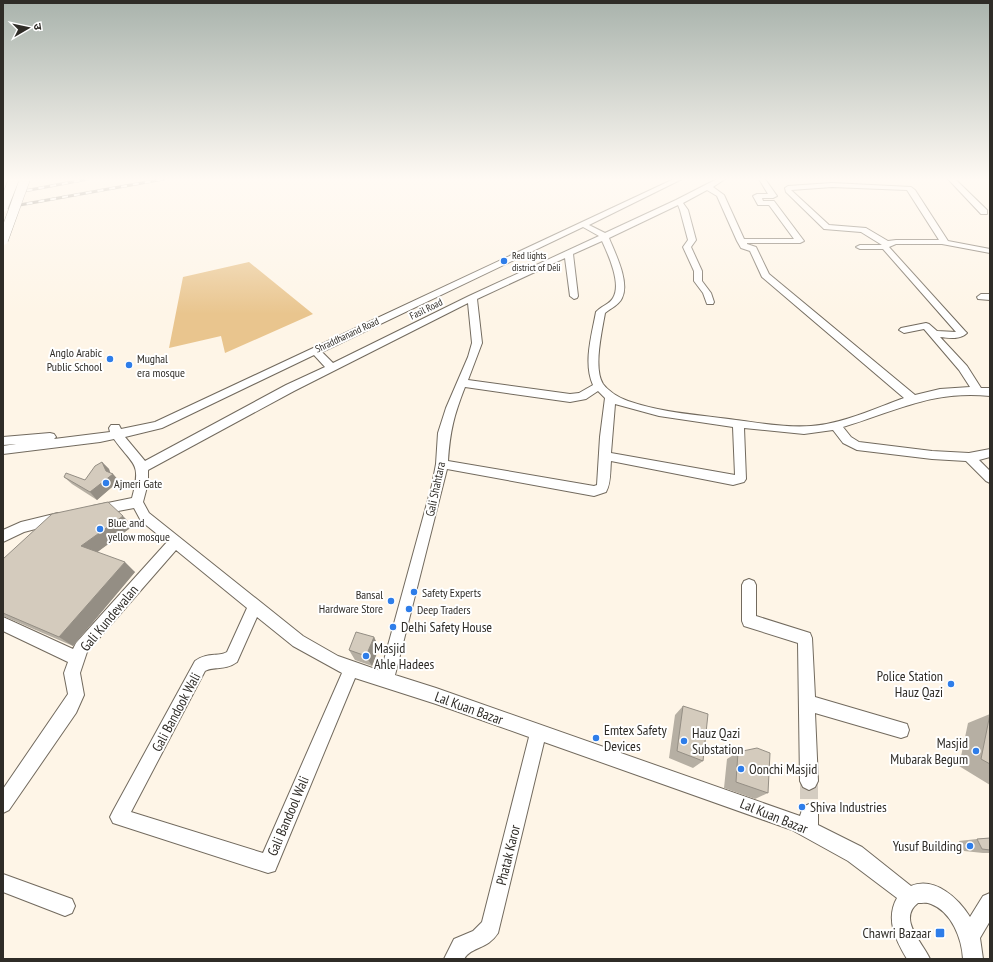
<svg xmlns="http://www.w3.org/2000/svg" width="993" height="962" font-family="'PT Sans Narrow','Noto Sans Devanagari',sans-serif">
<rect width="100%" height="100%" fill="#fef5e7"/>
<path fill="#e9c58e" d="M249,262L313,314L225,353L221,336L169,348L183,277Z"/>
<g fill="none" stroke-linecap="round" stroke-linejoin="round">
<path stroke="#d5cdc1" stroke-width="18" stroke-dasharray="18 9" stroke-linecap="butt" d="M809,781V813"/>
<g stroke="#726a5e" stroke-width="2">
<path id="minor" d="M674,179H682L589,225L605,233L676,200L717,179H725L713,187L724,195L744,239H794L769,205H758L753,196L757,194H768L759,179H765L777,196L773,198H762L763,201H774L804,241L800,243H747V244L756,247L769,274L915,395L940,389L970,387L959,370L924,329L904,333L899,330L901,328L926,323L929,324L937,331L956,332L883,249H860L856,247L860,245H882L861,232L824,229L786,192L785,188L788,186L832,183L911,187L915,190L948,241L990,249V253L942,244H896L889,247L965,331L967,333C960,340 949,338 940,337L967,366L981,388H990V396C933,390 896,411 843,427L851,437L859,442L932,451L969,453L990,449V457L979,460L990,471V483L986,481L966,461L932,459L857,450L843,443L833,430L804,434L744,428L746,479L744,482L733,485L611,461C610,472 611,483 606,492L594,496L447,469L395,675L436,688L800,816L803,807L809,804L815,807L818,813V825L862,847L911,886C935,876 959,899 970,917L983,896L990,893V921L980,938L983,959H963C962,939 952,912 931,904C927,902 922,903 918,903C897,919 923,943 930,959H907C896,941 885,919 897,898L848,861L792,830L544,742L498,933C487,950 472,946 464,959H444L454,939L473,931L482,922L529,737L436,704L355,678L275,871L268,873L113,823L110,817L113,811L195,661C207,652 218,657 227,652L247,608L176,550L87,652L80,673L84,695L76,713L9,810L3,813V789L68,694L64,673L68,662L3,631V617L73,649L76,643L167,542L141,521L134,508L97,515L93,514L91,510L93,506L132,498C142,461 133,466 114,439L100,442L3,454V446L16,444L3,445V437L50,433L54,434L56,437L54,439L110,432L109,428L111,425H119L121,429L155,422ZM832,187L907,190L939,240H896L888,241L866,228L829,225L791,190ZM707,190L717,196L737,241L741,248L750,251L762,277L904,398C876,408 842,424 811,426C787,428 760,423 736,420C700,415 662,413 628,401C620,398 609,392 603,384C593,368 602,331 605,313C611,308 619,305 622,298C630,282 615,253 609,238L678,205L680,210L688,240L683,247L694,271V281L703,293L707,304H713L714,302L711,293L702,281V271L691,247L696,240L688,210L683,203ZM583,227L599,236L469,296L333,363L322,352ZM602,241C608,254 622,284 613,298C610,304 601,306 596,312C592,334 583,363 593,385L579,393L570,394L468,380L482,343L477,299L565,258L570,296L574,299L577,298L578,296L573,254ZM468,303L472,343L468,357L446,408L438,433L436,464L432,485L381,671L338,656L303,636L149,513L143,502L148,483V470L294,391ZM314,355L325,367L286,385L145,461L125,437L162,428ZM465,387L570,402L586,399L598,391L605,398L600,437L597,485L594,486L448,461C450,431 454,415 465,387ZM615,404L659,416L733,427L735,475L611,453ZM257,617L293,646L342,673L263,853L131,812L205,671C214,666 225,671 237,662Z
M948,179H955L987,210V214H981Z
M981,294H990V300L978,299L977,297Z
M58,513L62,514L64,518L62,522L24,532L3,542V530L21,522Z
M749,579L754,581L756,585V616L810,633L812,638L815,697L907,724L909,730L907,736L901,738L815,713L818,781L815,787L809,790L803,787L800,781L798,643L744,626L742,621V585L744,581Z
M3,874L72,899L75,906L72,913L65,916L3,892Z"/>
</g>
<use href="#minor" fill="#fff" fill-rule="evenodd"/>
<g stroke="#7a756d" stroke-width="3">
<path id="rail" d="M3,195L88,179
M3,208L164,179"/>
</g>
<use href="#rail" stroke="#fff" stroke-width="2" stroke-dasharray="6" stroke-linecap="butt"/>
<g stroke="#726a5e" stroke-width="11" stroke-linecap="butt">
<path id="major-bridge" d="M3,207L14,179
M3,240L25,179"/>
</g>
<use href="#major-bridge" stroke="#fff" stroke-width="10"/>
</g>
<path fill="#b6afa3" d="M102,462L109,469L110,473L113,474L119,481L97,500L72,484L64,477L85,480Z
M133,526L97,552L135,572L73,646L3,616V559Z
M374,637L379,648L372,666L355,660L349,650Z
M683,706L703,761L693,768L669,758L675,715Z
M990,714V785L959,766L968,723Z
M738,752L768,793L755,799L724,788L727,759Z
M990,838V853H983L964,851L959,841L977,839Z"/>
<path fill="#948e84" d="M102,462L109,469L111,475L113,474L119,481L97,500L90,492L106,471Z
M123,516L133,526L92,556L81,546Z
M125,562L135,572L73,646L59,637Z
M374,637L379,648L372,666L366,656Z"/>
<path fill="#d4cbbd" stroke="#948e84" d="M102,462L106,471L113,474L90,492L64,477L66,473L85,480L95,466Z
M108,502L123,516L81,546L125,562L59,637L3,613V559L52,514Z
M356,632L374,637L366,656L349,650Z
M683,706L708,714L703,761L677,751Z
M990,714V764L981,759Z
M757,748L770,753L768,793L736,782L738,752Z
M990,838V850L982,849L977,839Z"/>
<linearGradient id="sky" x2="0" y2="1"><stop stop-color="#a9b3ac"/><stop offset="0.57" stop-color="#fffaf4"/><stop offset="1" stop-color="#fffaf4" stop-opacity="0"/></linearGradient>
<rect width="993" height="314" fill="url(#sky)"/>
<g fill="#2e7de9" stroke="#fff" stroke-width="1.5">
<circle cx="504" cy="261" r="4"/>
<circle cx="110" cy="359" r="4"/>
<circle cx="129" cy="365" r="4"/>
<circle cx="106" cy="483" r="4"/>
<circle cx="100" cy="529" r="4"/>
<circle cx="414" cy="592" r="4"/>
<circle cx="391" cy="601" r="4"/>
<circle cx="409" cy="609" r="4"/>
<circle cx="393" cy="627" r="4"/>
<circle cx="366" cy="656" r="4"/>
<circle cx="951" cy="684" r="4"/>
<circle cx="596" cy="738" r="4"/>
<circle cx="684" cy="741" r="4"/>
<circle cx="976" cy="751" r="4"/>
<circle cx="741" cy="769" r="4"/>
<circle cx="802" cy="807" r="4"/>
<circle cx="970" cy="846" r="4"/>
<rect x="935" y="928" width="10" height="10" rx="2"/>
</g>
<g text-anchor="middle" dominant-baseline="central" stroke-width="4" stroke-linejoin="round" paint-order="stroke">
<g font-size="10" fill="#2f2c27" stroke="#fff" text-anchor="start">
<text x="512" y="255">Red lights<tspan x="512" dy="12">district of Deli</tspan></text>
</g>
<g font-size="10" fill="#2f2c27" stroke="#fff">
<text transform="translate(426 309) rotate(-26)">Fasil Road</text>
<text transform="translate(347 335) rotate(-25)">Shraddhanand Road</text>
</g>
<g font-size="12" fill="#2f2c27" stroke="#fff" text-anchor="start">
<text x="102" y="352" text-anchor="end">Anglo Arabic<tspan x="102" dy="14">Public School</tspan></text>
<text x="137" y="358">Mughal<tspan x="137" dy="14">era mosque</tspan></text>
<text x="114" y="483">Ajmeri Gate</text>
<text x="108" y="522">Blue and<tspan x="108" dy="14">yellow mosque</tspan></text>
<text x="422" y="592">Safety Experts</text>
<text x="383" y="594" text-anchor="end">Bansal<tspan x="383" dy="14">Hardware Store</tspan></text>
<text x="417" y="609">Deep Traders</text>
</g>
<g font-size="12" fill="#2f2c27" stroke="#fff">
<text transform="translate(435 489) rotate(-78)">Gali Shahtara</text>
</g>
<g font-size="14" fill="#2f2c27" stroke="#fff">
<text transform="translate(109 618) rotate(-50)">Gali Kundewalan</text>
<text transform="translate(469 708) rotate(20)">Lal Kuan Bazar</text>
<text transform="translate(176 712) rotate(-62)">Gali Bandook Wali</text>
<text transform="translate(288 816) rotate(-67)">Gali Bandool Wali</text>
<text transform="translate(774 816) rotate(22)">Lal Kuan Bazar</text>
<text transform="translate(508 855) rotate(-76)">Phatak Karor</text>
</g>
<g font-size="14" fill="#2f2c27" stroke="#fff" text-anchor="start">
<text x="401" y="627">Delhi Safety House</text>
<text x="374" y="648">Masjid<tspan x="374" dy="16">Ahle Hadees</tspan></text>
<text x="943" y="676" text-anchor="end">Police Station<tspan x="943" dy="16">Hauz Qazi</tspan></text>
<text x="604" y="730">Emtex Safety<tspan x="604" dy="16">Devices</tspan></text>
<text x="692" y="733">Hauz Qazi<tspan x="692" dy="16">Substation</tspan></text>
<text x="968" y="743" text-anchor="end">Masjid<tspan x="968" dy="16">Mubarak Begum</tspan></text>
<text x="749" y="769">Oonchi Masjid</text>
<text x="810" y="807">Shiva Industries</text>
<text x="962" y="846" text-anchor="end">Yusuf Building</text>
<text x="931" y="933" text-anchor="end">Chawri Bazaar</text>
</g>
</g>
<rect width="993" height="962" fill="none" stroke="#2f2c27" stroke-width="8"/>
<g transform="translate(28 28) rotate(81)" stroke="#ffffff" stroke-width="3" paint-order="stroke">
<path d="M0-3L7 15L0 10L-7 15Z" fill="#2f2c27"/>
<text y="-6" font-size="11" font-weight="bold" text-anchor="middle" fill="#2f2c27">उ</text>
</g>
</svg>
